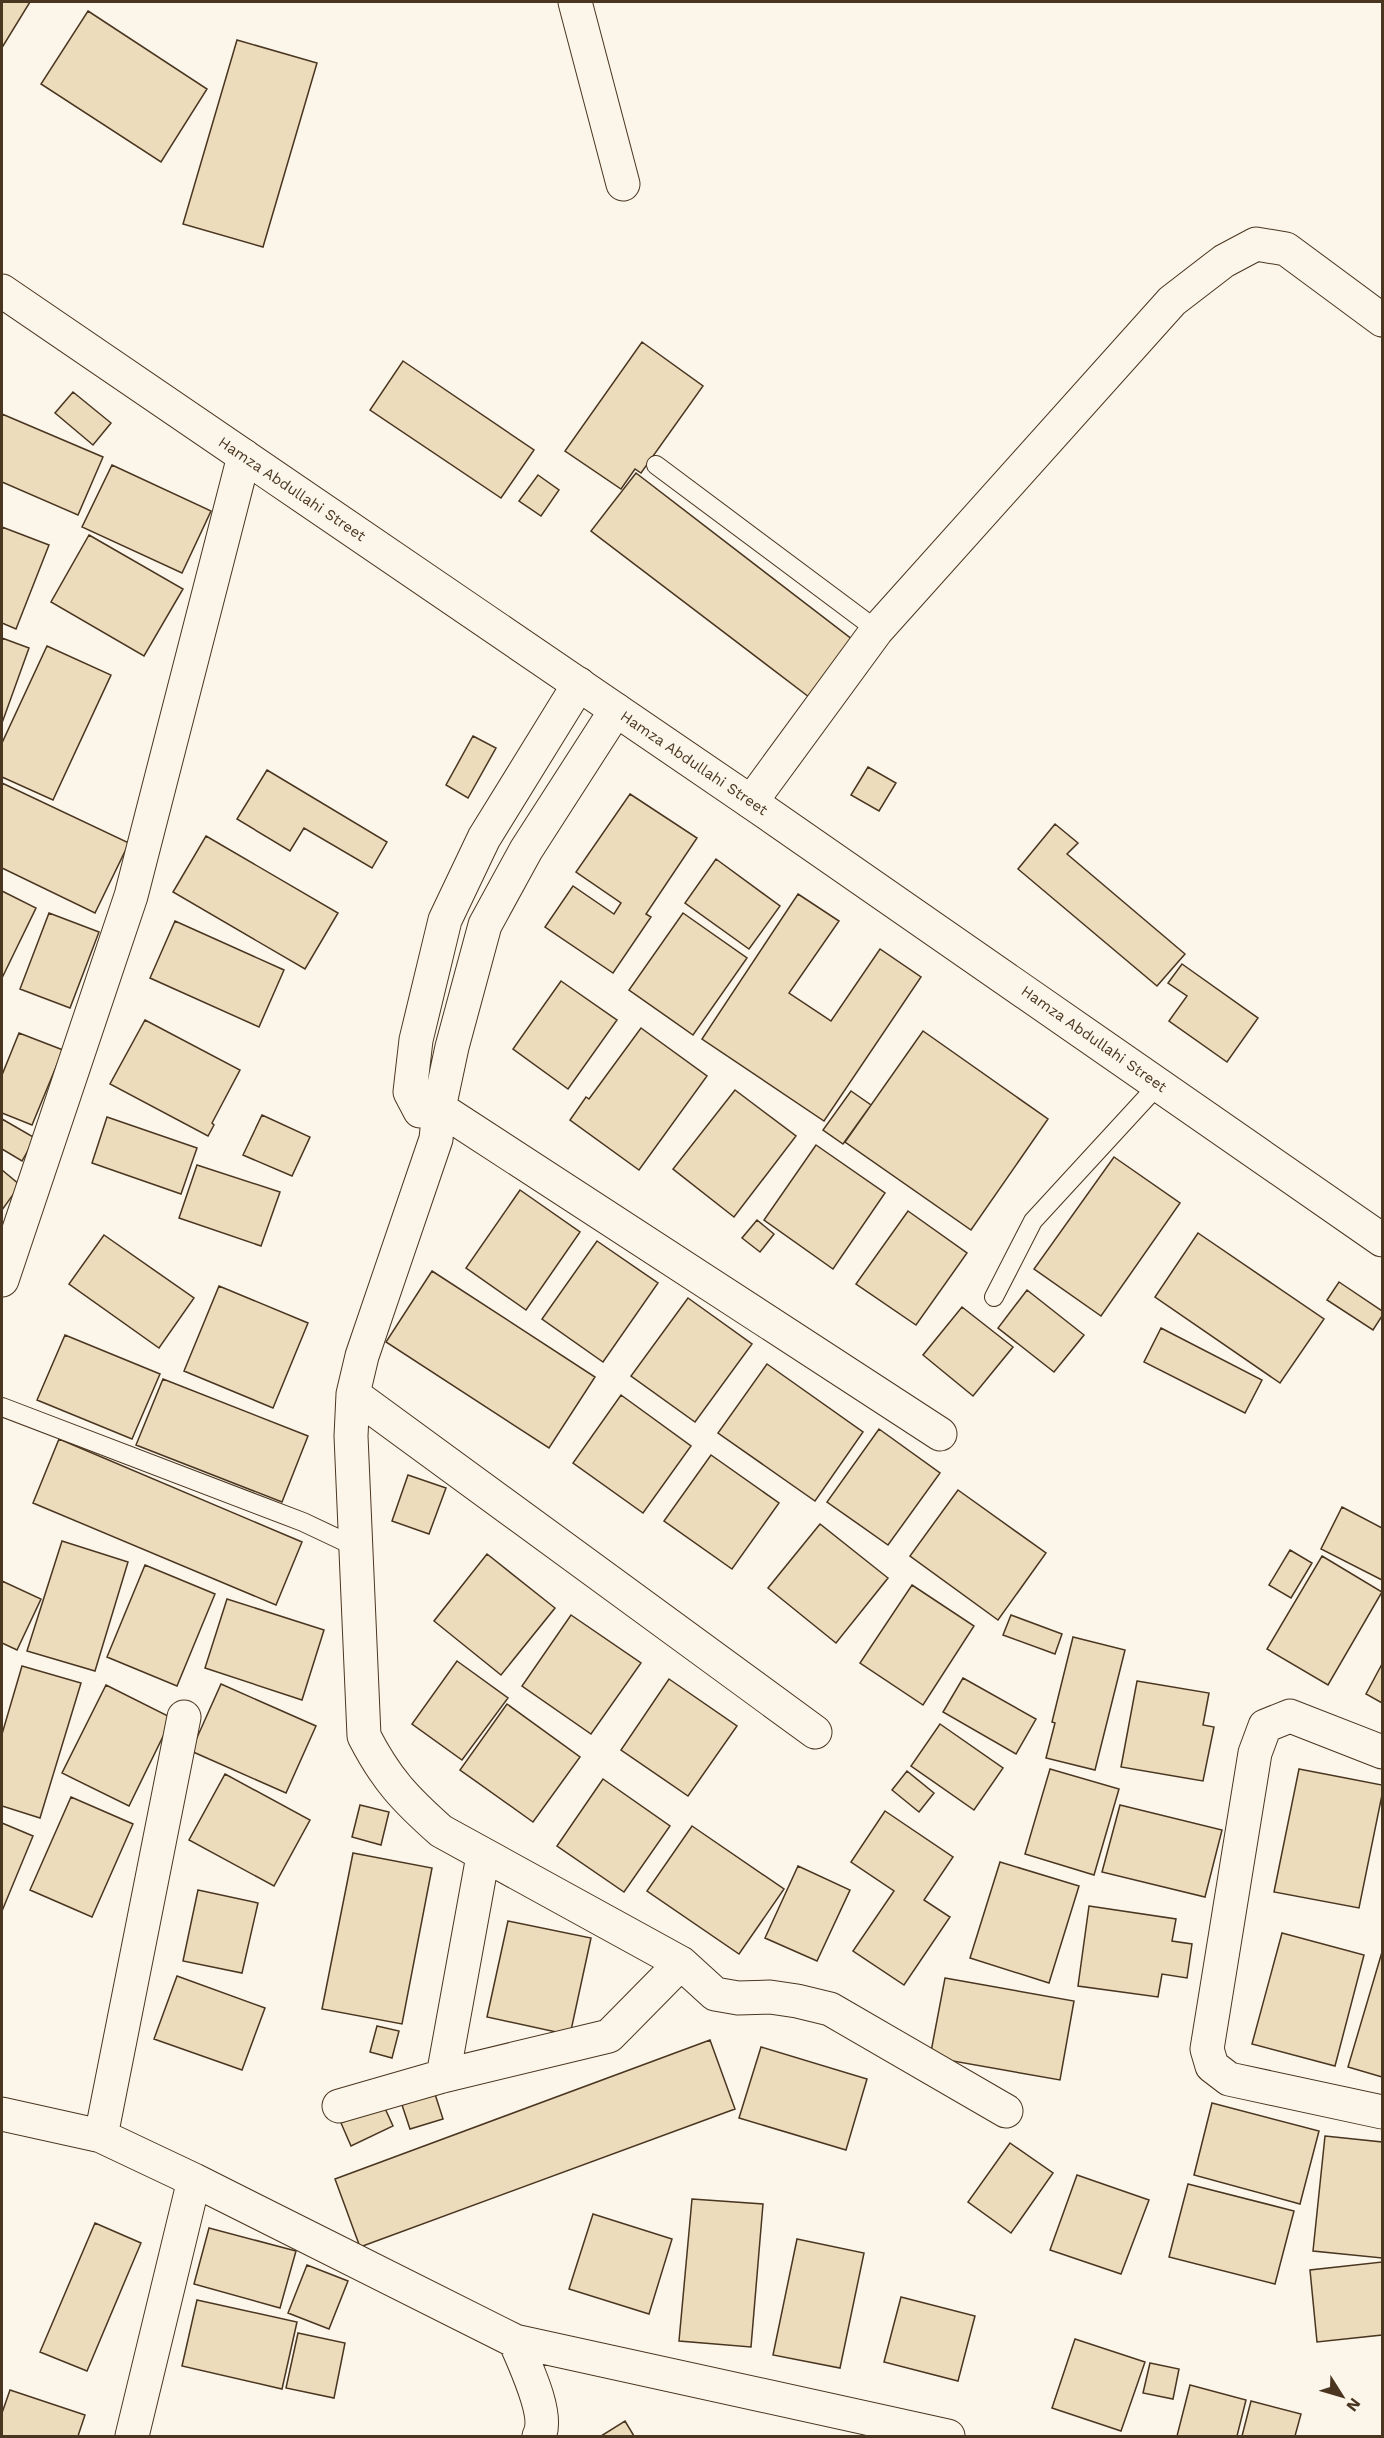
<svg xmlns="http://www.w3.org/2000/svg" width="1384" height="2438" font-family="'Work Sans',sans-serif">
<rect width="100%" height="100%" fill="#fbf6e9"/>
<path fill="#ecdcbc" stroke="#4a3520" stroke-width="1.5" d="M2,2H30L3,46L2,45Z
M88,11L207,89L161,162L41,84Z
M237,40L317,63L263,247L183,224Z
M642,342L703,386L641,473L635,469L621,489L565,451Z
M403,361L534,450L501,498L370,410Z
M73,392L111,423L93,445L55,413Z
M2,414L103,457L78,515L2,482Z
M112,465L211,511L182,573L82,527Z
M636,473L853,640L809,697L591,531Z
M538,475L559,490L541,516L519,501Z
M2,527L49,545L16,629L2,623Z
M89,535L183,589L144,656L51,602Z
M2,638L29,648L2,723Z
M47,646L111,675L53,800L2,777V743Z
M473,736L496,748L468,798L446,785Z
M868,767L896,783L879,811L851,795Z
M267,770L387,842L372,868L304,828L290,851L237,819Z
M2,783L129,843L95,913L2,868Z
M630,794L697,838L646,914L651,917L613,973L545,927L573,886L614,914L621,903L576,872Z
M1055,824L1078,843L1067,854L1185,954L1157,986L1018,869Z
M206,836L338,913L305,969L173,892Z
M716,859L780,906L749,949L685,903Z
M2,891L36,908L2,978Z
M798,894L839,921L789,993L831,1021L880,949L921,977L824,1121L702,1039Z
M49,913L99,932L70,1008L20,989Z
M683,913L747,958L693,1035L629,990Z
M175,921L284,970L259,1027L150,978Z
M1182,964L1258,1018L1227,1062L1169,1021L1187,996L1168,983Z
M561,981L617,1020L568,1089L513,1049Z
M145,1020L240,1070L212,1123L214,1125L208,1136L110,1084Z
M641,1028L707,1076L639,1170L570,1120L586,1097L589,1099Z
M923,1031L1048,1119L971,1230L845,1142Z
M19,1033L63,1050L32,1125L2,1113V1075Z
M735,1090L796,1136L734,1217L673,1169Z
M851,1091L871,1105L843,1144L823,1130Z
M262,1115L310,1137L292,1176L243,1155Z
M107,1117L197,1148L181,1194L92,1163Z
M2,1119L35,1138L22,1161L2,1149Z
M816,1145L885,1193L833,1269L764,1220Z
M1114,1157L1180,1203L1101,1316L1034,1269Z
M197,1165L280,1192L261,1246L179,1218Z
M2,1170L20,1185L2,1210Z
M520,1190L580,1232L526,1310L466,1268Z
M908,1211L967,1253L916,1325L856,1284Z
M757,1220L774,1234L760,1252L742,1238Z
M1198,1233L1324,1319L1280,1383L1155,1297Z
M104,1235L194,1298L159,1348L69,1284Z
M597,1241L658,1283L603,1362L542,1319Z
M432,1271L595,1377L549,1448L386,1342Z
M1339,1282L1382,1311V1316L1373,1330L1327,1300Z
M219,1286L308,1323L273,1408L184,1371Z
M1027,1290L1084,1335L1054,1372L998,1328Z
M688,1298L752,1344L695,1422L631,1376Z
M962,1307L1013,1347L973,1396L923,1355Z
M1161,1328L1262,1380L1245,1413L1144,1362Z
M65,1335L160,1374L132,1439L37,1400Z
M767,1364L863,1432L815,1501L718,1433Z
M163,1379L308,1436L282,1502L136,1445Z
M621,1395L691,1446L643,1513L573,1463Z
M879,1429L940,1473L888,1545L827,1502Z
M59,1439L302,1542L276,1605L33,1503Z
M711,1455L779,1503L732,1569L664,1521Z
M408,1475L446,1488L429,1534L392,1521Z
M958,1490L1046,1553L998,1620L910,1556Z
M1342,1507L1382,1528V1580L1321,1549Z
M820,1524L888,1578L836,1643L768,1588Z
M62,1541L128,1562L95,1671L27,1651Z
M1290,1550L1312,1563L1291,1598L1269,1585Z
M487,1554L555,1608L501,1675L434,1621Z
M1322,1556L1382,1592L1328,1685L1267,1649Z
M145,1565L215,1594L177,1686L107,1657Z
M2,1581L41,1599L17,1650L2,1643Z
M912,1585L974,1626L923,1705L860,1663Z
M227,1599L324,1630L302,1700L205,1668Z
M571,1615L641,1663L591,1734L522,1686Z
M1011,1615L1062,1634L1055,1654L1003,1635Z
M1073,1637L1125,1650L1095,1770L1046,1758L1055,1723L1052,1722Z
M457,1661L508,1698L462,1760L412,1724Z
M1382,1664V1703L1366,1694Z
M22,1666L81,1683L40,1818L2,1806V1734Z
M963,1678L1036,1719L1016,1754L943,1712Z
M669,1679L737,1726L688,1796L621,1750Z
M1137,1681L1209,1693L1203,1725L1214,1727L1203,1781L1121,1767Z
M221,1684L316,1726L286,1793L191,1751Z
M106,1685L172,1718L129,1806L62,1773Z
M507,1704L580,1757L533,1822L460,1770Z
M940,1724L1003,1768L974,1810L911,1766Z
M1050,1769L1119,1789L1094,1875L1025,1854Z
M1299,1769L1382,1785V1795L1359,1908L1274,1892Z
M907,1771L934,1793L919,1812L892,1790Z
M225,1774L310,1820L274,1886L189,1840Z
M603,1779L670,1826L624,1892L557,1846Z
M71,1797L133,1824L92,1917L30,1890Z
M360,1805L389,1812L381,1845L352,1837Z
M1120,1805L1222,1830L1205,1897L1102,1872Z
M885,1811L953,1857L924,1900L950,1917L904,1985L853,1951L894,1891L851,1862Z
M2,1823L33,1836L2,1911Z
M692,1826L784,1889L739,1954L647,1891Z
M353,1853L432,1868L402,2024L322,2009Z
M1000,1862L1079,1886L1049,1983L970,1958Z
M798,1866L850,1890L817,1961L765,1938Z
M198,1890L258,1903L242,1973L183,1961Z
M1089,1906L1176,1919L1172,1941L1192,1944L1187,1978L1162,1974L1158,1997L1078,1986Z
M508,1921L591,1938L570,2035L487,2017Z
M1282,1933L1364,1955L1335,2066L1252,2044Z
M1382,1952V2077L1348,2067Z
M177,1976L265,2008L242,2070L154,2039Z
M945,1978L1074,2001L1060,2080L930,2057Z
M377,2026L399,2031L392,2058L370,2052Z
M710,2040L735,2109L360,2247L335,2179Z
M761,2047L867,2079L846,2150L739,2118Z
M435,2094L443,2119L410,2129L402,2105Z
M1212,2103L1319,2131L1300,2204L1194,2175Z
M383,2104L393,2126L351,2146L341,2123Z
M1325,2136L1382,2142V2258L1313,2251Z
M1010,2143L1053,2173L1011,2233L968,2202Z
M1077,2175L1149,2200L1121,2274L1050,2250Z
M1188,2184L1294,2211L1275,2284L1169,2257Z
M692,2199L763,2204L751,2347L679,2341Z
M593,2214L672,2239L649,2314L569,2289Z
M95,2223L141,2243L87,2371L40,2352Z
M209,2228L296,2251L280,2308L194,2284Z
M797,2239L864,2253L840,2368L773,2355Z
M1382,2262V2335L1317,2342L1310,2270Z
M307,2265L348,2281L329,2329L288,2313Z
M901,2297L975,2316L958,2381L884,2362Z
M197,2300L297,2322L282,2389L182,2366Z
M298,2333L345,2343L334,2398L286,2388Z
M1075,2339L1145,2362L1121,2431L1052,2408Z
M1150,2363L1179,2369L1173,2399L1143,2393Z
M1190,2385L1246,2400L1237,2436H1177Z
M10,2390L85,2415L78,2436H2V2413Z
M1251,2401L1301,2414L1295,2436H1242Z
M625,2421L634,2436H601Z"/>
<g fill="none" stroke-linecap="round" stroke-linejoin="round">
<g stroke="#4a3520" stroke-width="20">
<path id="lane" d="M656,465L877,630
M994,1297L1033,1221L1159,1084
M2,1407L303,1522L356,1547"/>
</g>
<g stroke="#4a3520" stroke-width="35">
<path id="street" d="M575,2L623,184
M616,710L526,850L485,925L452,1047L439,1108L436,1139L362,1356L353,1394L351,1436L364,1736C386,1779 405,1799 441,1831L681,1963L715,1994L738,1998L770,1997L797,2001L830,2009L1006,2111
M751,802L877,630L1172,301L1224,261L1256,244L1286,249L1382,320
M410,1092L439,1108L940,1434
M420,1111L410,1092L416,1040L445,920L484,838L579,684
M2,1280L131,896L244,456
M353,1394L815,1732
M1382,1752L1290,1716L1265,1726L1255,1753L1207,2049L1212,2066L1229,2079L1382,2112
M443,2076L483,1856
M339,2106L443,2076L609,2036L681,1963
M2,2114L101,2136L194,2180L515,2341L948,2436
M101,2136L184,1717
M515,2341C524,2363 550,2415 539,2436
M132,2436L194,2180"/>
</g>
<g stroke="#4a3520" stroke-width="35">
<path id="secondary" d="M2,291L751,802L1382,1240"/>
</g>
<use href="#lane" stroke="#fbf6e9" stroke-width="18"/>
<use href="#street" stroke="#fbf6e9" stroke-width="33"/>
<use href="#secondary" stroke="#fbf6e9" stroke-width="33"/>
</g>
<g text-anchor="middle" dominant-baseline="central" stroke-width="4.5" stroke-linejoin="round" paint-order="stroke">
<g font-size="15" fill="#4a3520" stroke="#fbf6e9">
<text transform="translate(292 489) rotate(34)">Hamza Abdullahi Street</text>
<text transform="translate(694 763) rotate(34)">Hamza Abdullahi Street</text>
<text transform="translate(1094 1039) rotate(35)">Hamza Abdullahi Street</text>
</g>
</g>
<rect width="1384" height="2438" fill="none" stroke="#4a3520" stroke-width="6"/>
<g transform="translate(1342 2396) rotate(127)" stroke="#fbf6e9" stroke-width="4.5" paint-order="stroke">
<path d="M0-4.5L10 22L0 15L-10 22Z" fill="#4a3520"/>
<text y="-9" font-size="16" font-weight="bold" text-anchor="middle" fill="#4a3520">N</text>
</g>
</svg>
